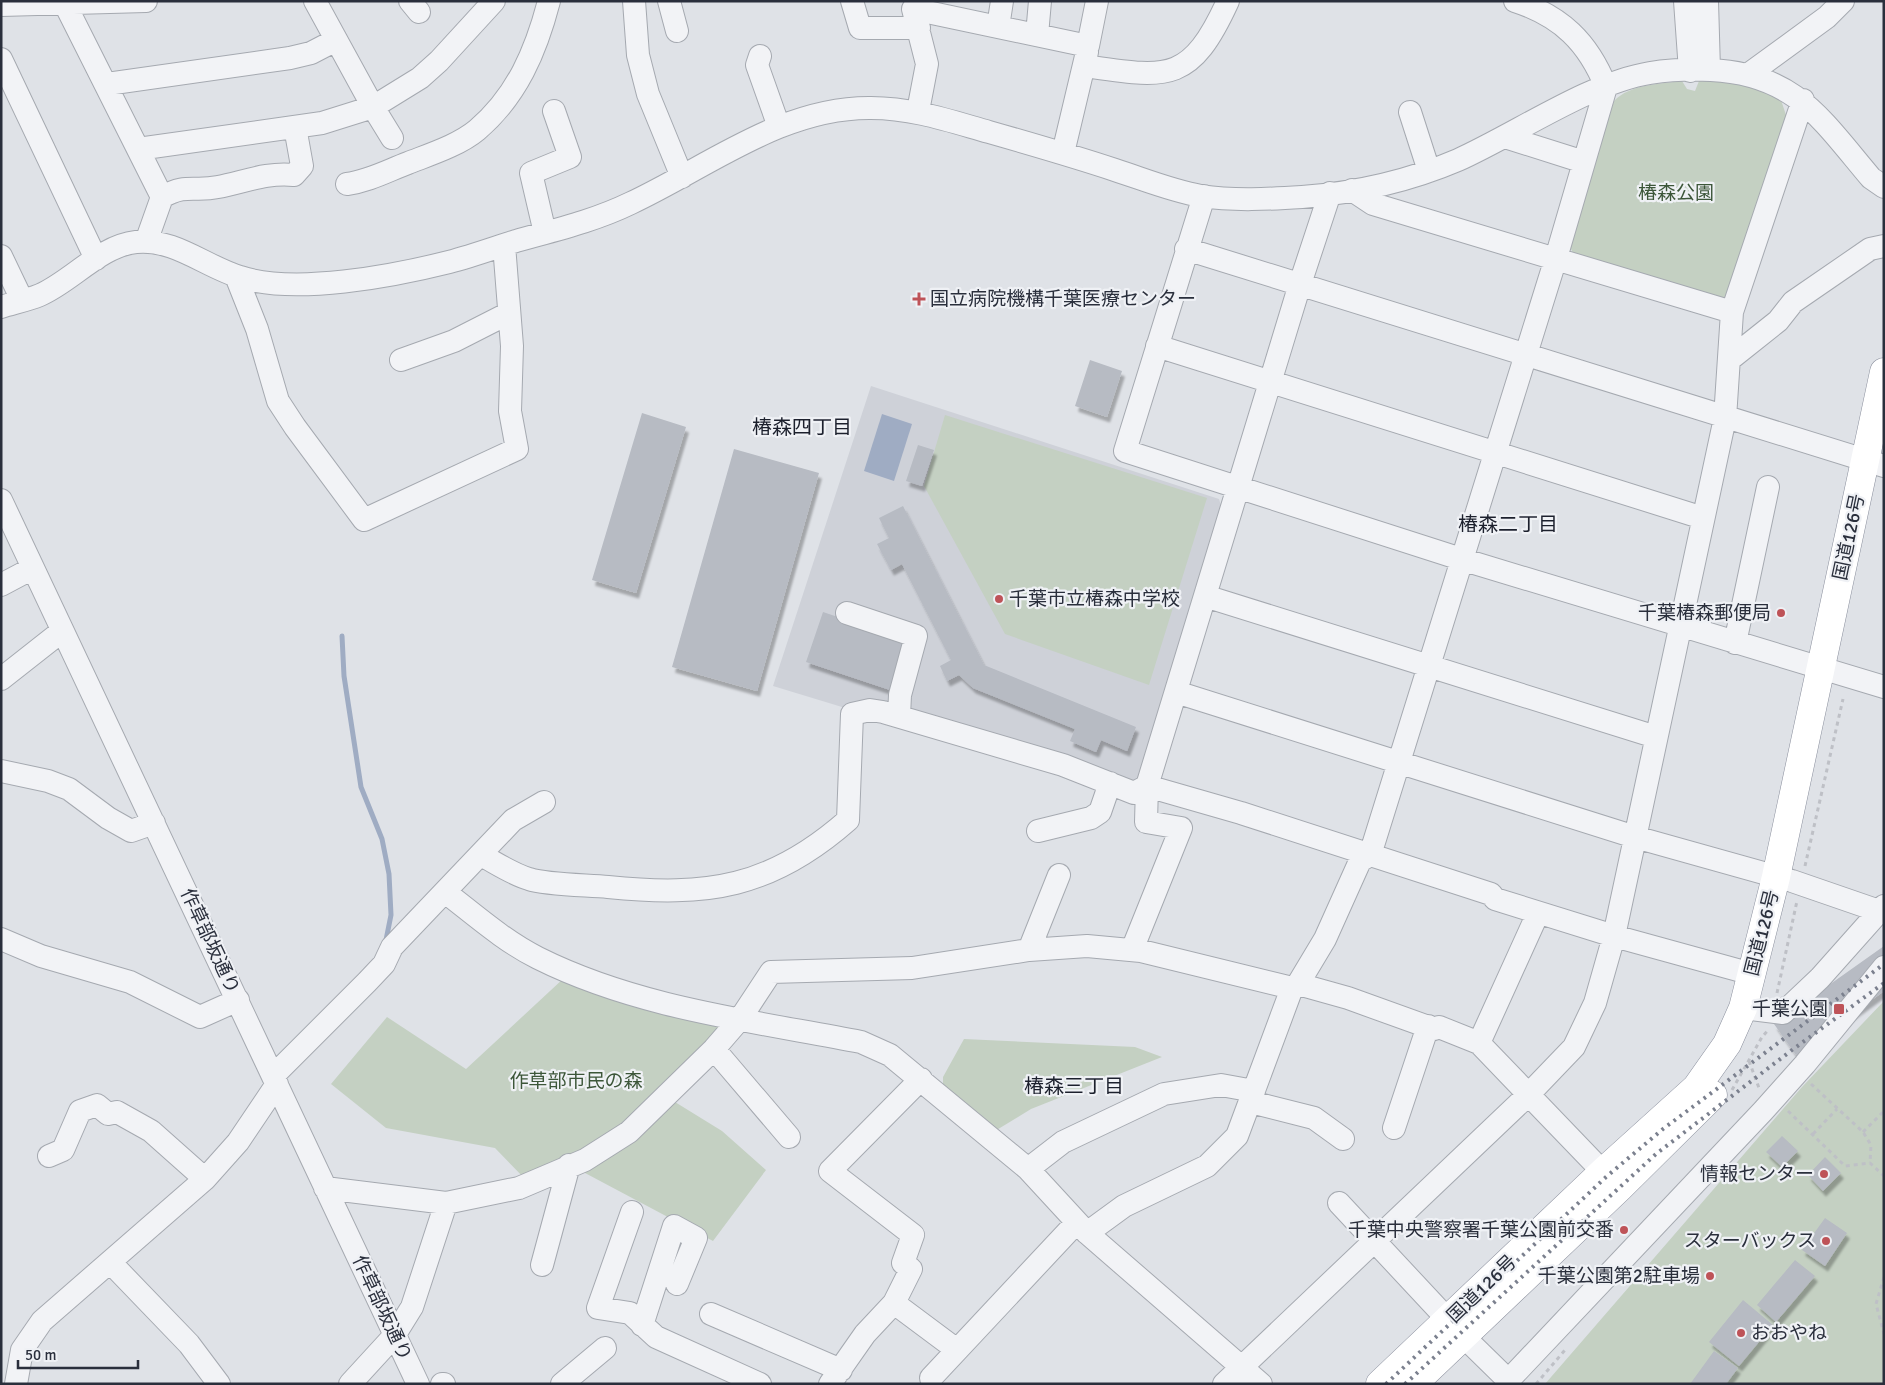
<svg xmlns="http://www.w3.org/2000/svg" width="1885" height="1385" font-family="Signika,'Noto Sans JP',sans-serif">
<defs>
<filter id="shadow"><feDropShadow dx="3" dy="5.5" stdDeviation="1" flood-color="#0004"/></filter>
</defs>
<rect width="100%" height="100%" fill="#dfe2e7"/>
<path fill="#ced1d8" d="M871,386L1219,499L1223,512L1141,781L1132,784L875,706L842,707L773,686Z"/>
<path fill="#c4d0c2" d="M1737,79L1781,100L1788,121L1735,293L1721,301L1574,255L1569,245L1614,101C1630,84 1660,84 1682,81L1687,89L1695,91L1699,81Z
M945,415L1207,498L1149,685L1005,634L924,486Z
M564,978L729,1019L662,1094L722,1131L766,1170L713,1241L570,1165L527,1181L495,1148L386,1128L331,1084L387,1017L466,1069Z
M1884,1001V1384H1545L1802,1087Z
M964,1039L1135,1047L1162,1057L1031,1109L990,1134L943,1094V1077Z"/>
<path fill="#9facc3" d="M882,414L912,424L894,481L864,471Z"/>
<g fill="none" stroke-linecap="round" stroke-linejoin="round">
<path stroke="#9facc3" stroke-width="5" d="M342,636L344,676L361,787L382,839L389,874L391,915L386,940"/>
</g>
<path fill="#b7bbc3" filter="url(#shadow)" d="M1090,360L1122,371L1107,417L1075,406Z
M642,413L686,427L636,593L592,580Z
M918,445L934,450L922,486L906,481Z
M734,449L819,473L757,691L672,667Z
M903,506L984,665L1136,727L1127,751L1101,740L1096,752L1070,741L1075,729L973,688L959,675L947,681L940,666L951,660L902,564L891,570L877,544L889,538L879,518Z
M823,612L906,640L890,690L806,662Z
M1884,946V991L1796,1055L1774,1024Z
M1782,1136L1798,1151L1782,1167L1766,1152Z
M1825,1157L1841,1173L1823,1191L1808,1175Z
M1825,1218L1847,1233L1825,1266L1802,1250Z
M1795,1260L1815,1276L1776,1322L1757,1305Z
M1743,1300L1773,1325L1739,1366L1709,1342Z
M1714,1351L1738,1368L1726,1384H1690Z"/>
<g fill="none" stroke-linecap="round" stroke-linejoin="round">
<g stroke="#a5a9b0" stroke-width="24">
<path id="minor" d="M315,1L373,107L392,138
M410,1L419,12
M634,1L638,55L648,94L682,177
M669,1L677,31
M852,1L860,28H919
M1685,1L1690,71
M1707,1L1709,70
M65,4L162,197
M1,5L146,1
M998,27L1002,1
M1037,35L1040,1
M760,56L757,65L779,127
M1,59L96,259
M1085,66C1168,78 1190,84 1228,1
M1749,74L1827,17L1843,1
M107,84L290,58L311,53L336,40
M918,111L927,64L913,9L1088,46L1097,1
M1410,112L1429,171
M1505,137L1584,162
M138,149L322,123L373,107L420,78L439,61L494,1
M1063,153L1087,52
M347,184C369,181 387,171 408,163C431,154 459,145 477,130C517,96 536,51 549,1
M1352,190L1373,204L1732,312
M1204,196L1125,451L1461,559L1884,687
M545,233L531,173L570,157L554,111
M146,242L162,197C187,183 194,192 218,187C244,182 267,172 294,175L302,166L295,127
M1186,249L1884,466
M1,256L22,300
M236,276L257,329L278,401L295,427L364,520L517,449L510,411L512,346L504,245
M1,307C14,303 28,300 40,295C72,281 100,246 136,242C174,238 206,267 240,277C295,295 393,276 449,262C472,256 494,248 516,241C555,230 594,221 631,203C708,167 782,107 871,108C913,108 950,121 989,132C1031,144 1073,156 1115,170C1143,179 1172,191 1201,196C1233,201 1270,199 1302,197C1355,193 1409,181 1458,160C1516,134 1589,83 1650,73C1669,70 1692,69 1711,70C1795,74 1821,119 1871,178L1884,187
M1157,346L1703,518
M401,360L454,341L509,313
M1729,360L1778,321L1793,302L1870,249L1884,246
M1,500L418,1384
M1,585L33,568
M1205,596L1656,737
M847,613L916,636L900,695L899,716
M1735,643L1768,487
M1,679L62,631
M1176,692L1635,837L1792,881L1879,911
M1,771L48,781L69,789L108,818L131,831L154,823
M1038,831L1091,818L1100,812L1110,783
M481,855C496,863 512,874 529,879C547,885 587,885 608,887C707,897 771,888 848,820L852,714L870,710L883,712L1063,765L1134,793L1147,786L1241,813L1491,894L1495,899L1614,936L1752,974
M445,892C475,915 504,941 538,958C638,1008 753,1021 861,1042L890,1055L1028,1169L1087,1233L1261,1384
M1,939L41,956L130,982L200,1017L238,1000
M1029,950L1059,875
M1132,950L1181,828L1146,822L1147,786L1300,284L1330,193
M1298,984L1348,998L1434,1029L1439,1027L1479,1043L1603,1172
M1743,1008L1783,1013L1820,978L1884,906
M1479,1043L1538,913
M714,1049L789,1137
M273,1076L367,982L384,964L392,947L513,820L544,802
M1251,1102L1314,1118L1343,1139
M1394,1128L1428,1026
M49,1156L63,1150L80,1111L97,1105L108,1114L117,1112L151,1131L205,1179
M1028,1169L1063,1142L1164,1094L1221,1085L1254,1091
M325,1188L446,1203L519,1188L585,1160L629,1132L714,1049L740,1019L771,972L912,968L1029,950L1087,946L1141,951L1292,988
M1339,1203L1464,1337L1508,1380
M632,1212L598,1308L630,1313L656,1337L760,1384
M1087,1233L1124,1206L1207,1166L1237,1136L1292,988L1298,984L1325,939L1360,861L1370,855L1556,258L1606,87C1588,42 1561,16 1515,1
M110,1262L189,1344L219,1384
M542,1265L569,1165
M894,1303L911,1269L903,1263L913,1235L830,1171L921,1079
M711,1314L841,1370
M642,1325L674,1226L696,1238L677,1284
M931,1378L1077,1222
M16,1384L22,1350L42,1321L205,1179L238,1142L277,1084
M350,1384L394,1336L412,1307L446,1203
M442,1384H444
M562,1384L605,1348
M830,1384L865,1334L894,1303L957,1350
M1224,1384L1529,1094L1574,1047L1595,1003L1614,936L1725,418L1732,312L1803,100
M1505,1384L1763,1111L1805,1064L1884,967"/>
</g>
<g stroke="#898e9c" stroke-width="29">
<path id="highway" d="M1380,1384L1603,1172L1696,1088L1727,1044L1743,1008L1776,877L1884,372
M1413,1384L1620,1187L1713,1095"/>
</g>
<path stroke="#bec0c6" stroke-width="3" stroke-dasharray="4 4" stroke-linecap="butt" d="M1805,866L1843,699
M1777,993L1797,901
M1749,1061L1759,1088
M1811,1084L1863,1132L1871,1145L1870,1163
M1732,1090L1762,1037L1769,1029
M1788,1111L1845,1166L1870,1163L1884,1176
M1863,1132L1884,1111
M1813,1134L1837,1109
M1884,1277L1876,1304L1884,1334
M1536,1384L1565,1350"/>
<use href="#minor" stroke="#f2f3f6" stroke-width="22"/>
<use href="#highway" stroke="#fff" stroke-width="28"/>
<path stroke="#7b808e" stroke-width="4" stroke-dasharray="2.5 5" stroke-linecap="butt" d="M1386,1384L1606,1177L1663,1129L1884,964
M1405,1384L1656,1154L1792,1050L1884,983"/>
<path stroke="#bec0c6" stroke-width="3" stroke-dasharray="4 4" stroke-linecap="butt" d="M1781,997L1793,1011"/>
</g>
<g fill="#be5358" stroke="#eff1f5" stroke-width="2">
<path d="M916.5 291.5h5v5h5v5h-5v5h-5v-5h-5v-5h5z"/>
<circle cx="999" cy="599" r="5"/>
<circle cx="1781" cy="613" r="5"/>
<rect x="1833" y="1003" width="12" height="12" rx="2.5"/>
<circle cx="1824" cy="1174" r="5"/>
<circle cx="1624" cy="1230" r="5"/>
<circle cx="1826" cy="1241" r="5"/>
<circle cx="1710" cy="1276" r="5"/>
<circle cx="1741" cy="1333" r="5"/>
</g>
<g text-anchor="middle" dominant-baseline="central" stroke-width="4.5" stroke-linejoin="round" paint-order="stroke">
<g font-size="19" fill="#3c5639" stroke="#eff1f5">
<text x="1676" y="193">椿森公園</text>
<text x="576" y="1081">作草部市民の森</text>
</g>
<g font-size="19" fill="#2a2f3c" stroke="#eff1f5" text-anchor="end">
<text x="930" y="299" text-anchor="start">国立病院機構千葉医療センター</text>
<text x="1009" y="599" text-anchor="start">千葉市立椿森中学校</text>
<text x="1771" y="613">千葉椿森郵便局</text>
<text x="1828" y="1009">千葉公園</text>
<text x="1814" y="1174">情報センター</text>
<text x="1614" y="1230">千葉中央警察署千葉公園前交番</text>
<text x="1816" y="1241">スターバックス</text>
<text x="1700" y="1276">千葉公園第2駐車場</text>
<text x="1751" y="1333" text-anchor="start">おおやね</text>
</g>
<g font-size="19" fill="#2a2f3c" stroke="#eff1f5">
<text transform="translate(1849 537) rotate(-78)">国道126号</text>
<text transform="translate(1762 933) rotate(-76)">国道126号</text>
<text transform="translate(210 941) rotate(65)">作草部坂通り</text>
<text transform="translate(1482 1289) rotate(-44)">国道126号</text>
<text transform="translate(382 1308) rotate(65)">作草部坂通り</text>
</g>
<g font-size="20" fill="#1c202d" stroke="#eff1f5">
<text x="802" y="427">椿森四丁目</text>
<text x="1508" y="524">椿森二丁目</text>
<text x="1074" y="1086">椿森三丁目</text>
</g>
</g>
<rect width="1885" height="1385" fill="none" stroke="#2a2f3c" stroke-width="5"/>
<path d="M18 1360v8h120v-8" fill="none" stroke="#2a2f3c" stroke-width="2.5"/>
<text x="25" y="1360" font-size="15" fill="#2a2f3c" stroke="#eff1f5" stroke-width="4" paint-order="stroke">50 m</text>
</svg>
